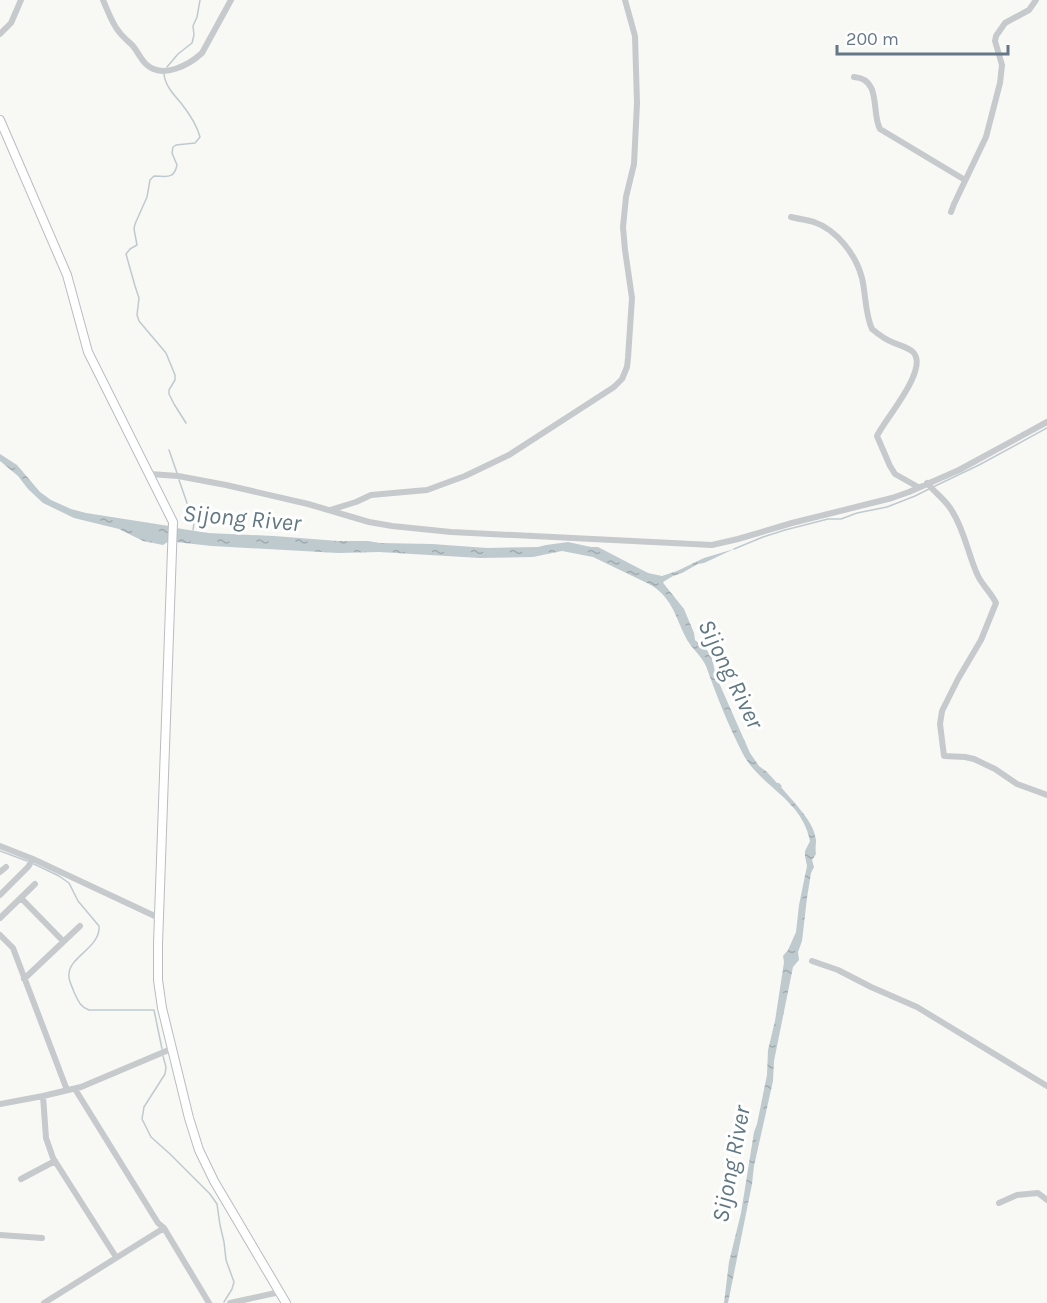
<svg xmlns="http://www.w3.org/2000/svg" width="1047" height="1303" font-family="Karla,sans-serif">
<defs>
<pattern id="water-ripples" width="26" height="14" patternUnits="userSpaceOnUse" patternTransform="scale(1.5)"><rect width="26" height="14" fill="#bfcacf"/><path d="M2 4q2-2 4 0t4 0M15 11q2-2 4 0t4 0" fill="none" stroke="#9fa9ae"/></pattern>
</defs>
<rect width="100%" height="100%" fill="#f8f8f5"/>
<path fill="url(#water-ripples)" d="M0,454L17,465L40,492L51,500L71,509L86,513L169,526L170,528L169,541L163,545L143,541L119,529L74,518L43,503L28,489L18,476L0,461Z
M176,528L208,533L274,536L338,541H368L380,543L432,544L487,548L538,547L546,545L568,542L591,547H598L648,573L662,576L677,571L704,558L734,549L704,563L698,564L682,573L673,576L663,582L664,584L684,609L694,633L695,640L711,654L716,676L750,753L759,766L767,772L777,783H779L782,786L781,787C793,802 814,821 816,840C816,845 815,849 816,854L812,860L814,867L811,873L807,898L802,941L798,952L799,960L793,967L792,972L774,1061L773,1081L754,1166L752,1184L728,1303H724L729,1262L741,1213L754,1132L757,1124L767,1075L768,1050L775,1021L784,962L783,956L788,950L796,932L799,905L807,866L805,856V851L810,841C802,800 763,788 744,756C729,727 717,697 706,666C701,655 690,647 685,636C675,615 671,596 649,584L593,557L562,551L533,557L480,558L379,552L338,553L212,546L175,542Z"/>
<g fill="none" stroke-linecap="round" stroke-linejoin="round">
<path stroke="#bfcacf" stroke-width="1.5" d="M167,67L178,54L192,43L194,35L193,26L197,17L200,0
M164,74C165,85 173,94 181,103C188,112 197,125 200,137L195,143L176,145L173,147L172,153L177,165C174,180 166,176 154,176L150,180L147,197L135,224L134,229L137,245L130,249L126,254L135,286L139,298L137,315L139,321L166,353L175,375V380L169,390V394L174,404L186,423
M169,450L177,473
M179,480L194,523L193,530
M933,487L979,465L1047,428
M734,549L763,537L785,530L828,519H841L857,513L887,507L915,496L929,489
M0,851L27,861
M34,864L59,876L69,883L78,901L99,926C101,947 69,957 69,974C68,980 72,986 74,992C78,1000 80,1007 89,1010H154L162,1049
M163,1056L166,1067L165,1074L144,1107L142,1119L151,1137L170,1154L210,1194L217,1204L220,1225L224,1242L226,1260L234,1282L232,1289L224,1302"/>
<g stroke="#b9bdc1" stroke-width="10">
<path id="major" d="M0,120L67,275L88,352L173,522L158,944V980L162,1008L189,1118L199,1150L214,1181L286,1303"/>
</g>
<path stroke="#c6cacd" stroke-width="6" d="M103,0C108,11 112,24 120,33C124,38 129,42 133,46C138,52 141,60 147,65C163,79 189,65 202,53L231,0
M0,34L11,23L21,0
M854,77C882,79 871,113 880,129L965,180
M951,212L954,204L986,137L1000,83L1002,65L995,41L996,36L1005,23L1029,10L1036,0
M791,217C799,219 807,220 814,222C837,230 856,255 862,278C866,295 865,314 872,329C878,334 884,339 892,342C898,345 908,347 913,352C930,369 884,420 877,436L890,466L895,474L918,487
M150,474L178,476L226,485L308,504L369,522L392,526L451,532L712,545L738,539L792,523L892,498L909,492L959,470L1047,422
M927,483C935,493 946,500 952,511C965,531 968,555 978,576C983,586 992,594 996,603L981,640L958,679L942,711L940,724L944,756L965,757L974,759L995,769L1017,784L1047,795
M330,510L356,502L371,495L427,490L465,476L509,455L614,387L622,379L627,367L628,358L632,298L625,250L623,227L626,197L634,164L637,103L635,36L625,0
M0,846L33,859L159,918
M0,872L6,867
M0,895L28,867L33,859
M21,898L63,941
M0,918L35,884
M0,935L13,948L67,1090
M812,961L838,970L871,987L917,1007L1047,1086
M24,979L80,926
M75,1089L158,1223L164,1228L209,1303
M43,1096L46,1138L53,1158L116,1257
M0,1104L43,1096L81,1087L171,1049
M21,1179L55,1161
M999,1203L1017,1195L1038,1193L1047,1200
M0,1235L42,1238
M44,1303L164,1228
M230,1303L280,1292"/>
<use href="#major" stroke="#fff" stroke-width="8"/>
</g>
<g text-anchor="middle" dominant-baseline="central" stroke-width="6" stroke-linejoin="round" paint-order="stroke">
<g font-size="24" font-style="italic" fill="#617883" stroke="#fff">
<text transform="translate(242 518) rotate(5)">Sijong River</text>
<text transform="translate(731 674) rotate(64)">Sijong River</text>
<text transform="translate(731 1164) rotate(-79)">Sijong River</text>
</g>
</g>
<path d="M837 45v9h171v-9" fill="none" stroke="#657788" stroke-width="3"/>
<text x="846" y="45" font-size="18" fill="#657788" stroke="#ffffff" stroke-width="4.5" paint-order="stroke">200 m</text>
</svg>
